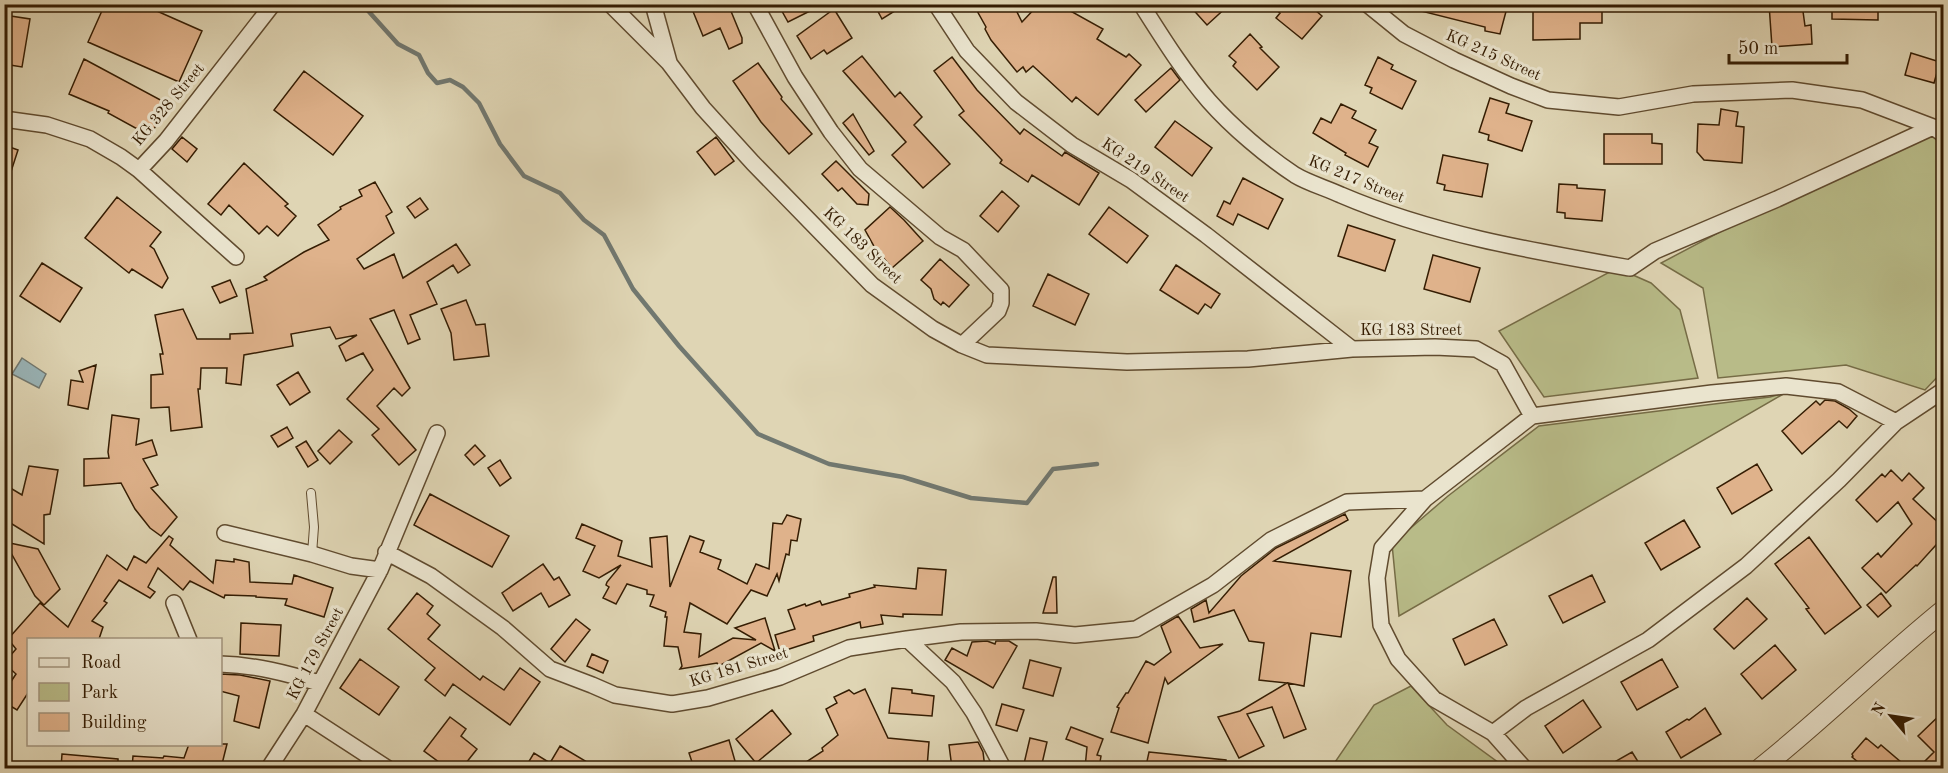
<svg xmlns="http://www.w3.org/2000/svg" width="1948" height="773" font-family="'Old Standard TT',serif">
<rect width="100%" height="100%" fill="#dfd5b4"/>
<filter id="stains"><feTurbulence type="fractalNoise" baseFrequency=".00333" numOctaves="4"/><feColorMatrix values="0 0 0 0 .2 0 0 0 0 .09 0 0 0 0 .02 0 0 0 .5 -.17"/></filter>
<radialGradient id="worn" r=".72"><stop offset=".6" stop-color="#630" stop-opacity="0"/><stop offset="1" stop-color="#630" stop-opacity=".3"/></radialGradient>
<path fill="#b8bb88" stroke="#766c46" stroke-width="1.5" d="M1925,124L1943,140V371L1925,390L1846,365L1718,378L1703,288L1661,263Z
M1617,268L1651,283L1680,310L1698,378L1544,397L1499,331Z
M1785,393L1399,616L1392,544L1448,496L1539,426L1770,397Z
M1411,686L1447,725L1506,768H1331L1374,705Z"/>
<path fill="#99b5b9" stroke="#717870" stroke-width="1.5" d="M22,358L46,374L39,388L12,374Z"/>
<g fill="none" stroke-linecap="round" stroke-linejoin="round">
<path stroke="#717870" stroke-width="4.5" d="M362,4L398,44L419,55L428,73L437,83L450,80L463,87L479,103L500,144L524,176L560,193L584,220L604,235L633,289L679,346L758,434L829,464L903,477L971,498L1027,503L1053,469L1097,464"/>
</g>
<path fill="#dfb28b" stroke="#351d03" stroke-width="1.5" d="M105,4H141L202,31L179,82L88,42Z
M690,4H728L742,38V43L729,49L720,28L703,36Z
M778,4H824L788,22Z
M874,4H906L882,19Z
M984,4H1013L1022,22L1039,4H1058L1103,29L1097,39L1126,57L1129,54L1141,65L1098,115L1076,97L1072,102L1033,66L1026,72L1023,67L1017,72L991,40L985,29L986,27L976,9Z
M1188,4H1230L1207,25Z
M1269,4H1308L1322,16L1302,39L1276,18L1280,13Z
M1413,4H1508L1500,34L1485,31V27L1413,9Z
M1533,4H1602V23H1580V39L1533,40Z
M1769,4H1802L1805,26L1811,25L1812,44L1772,47Z
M1832,4H1878V20L1832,19Z
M834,9L852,38L827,54L824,50L811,59L797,36Z
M4,15L30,19L22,67L4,64Z
M1250,34L1262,47L1260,48L1279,67L1257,90L1233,66L1236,62L1229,56Z
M1911,53L1940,62L1934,83L1905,75Z
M862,56L895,97L900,92L922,117L914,125L950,164L923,188L892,155L906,142L843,71Z
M952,57L977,90L1020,134L1024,129L1062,156L1065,152L1099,173L1079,205L1032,175L1028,182L1000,163L1002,160L959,115L964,111L934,71Z
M1378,57L1393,65L1391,69L1416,81L1402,109L1370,93L1372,88L1365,85Z
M84,59L168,104L150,136L108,113L109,111L69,94Z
M758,63L782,97L781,99L812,134L789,154L761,122L733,81Z
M1171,68L1180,80L1146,112L1135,100Z
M304,71L363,116L333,155L274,110Z
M1490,98L1509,104L1506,113L1532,121L1522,151L1488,140L1489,135L1479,132Z
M1341,104L1356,111L1352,118L1376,130L1369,143L1378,147L1368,167L1345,155L1346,153L1313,133L1321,118L1331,123Z
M1721,109L1738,112L1736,126L1744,127L1742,163L1704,160L1697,152L1698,124L1719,125Z
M853,114L874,151L869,155L843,123Z
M1175,121L1212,148L1192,176L1155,147Z
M1604,134H1652V143L1662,144V164H1604Z
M182,137L197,149L187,162L172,149Z
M716,137L734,161L715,175L697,152Z
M4,145L18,150L7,184H4Z
M1443,155L1488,164L1482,197L1444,190L1445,185L1437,183Z
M836,161L869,194L868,205L857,204L842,188L838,191L822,174Z
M244,163L288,204L285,206L296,216L278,236L267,226L259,234L229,205L221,215L208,204Z
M1243,178L1283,199L1268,229L1238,214L1233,225L1217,216L1224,201L1230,204Z
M375,182L392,212L386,216L394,233L357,259L364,269L394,254L403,278L456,244L470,265L458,273L453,265L427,282L437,304L410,315L420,339L408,344L394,310L370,319L410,388L402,396L394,388L377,406L416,450L399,465L372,435L379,429L347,399L373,370L363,353L346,361L339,346L357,335L336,339L330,327L291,334L293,346L244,355L241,385L226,383L227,368H201L200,389H198L202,427L171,431L169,407L151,408V375L163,374L160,354H163L155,315L183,309L197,339H230V334L253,333L246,289L267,280L264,277L304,252L329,240L318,225L341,209L340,207L362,196L359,190Z
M1559,184L1577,185V188L1605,190L1602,221L1565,218V213L1557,212Z
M1002,191L1019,206L998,232L980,216Z
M117,197L161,232L150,246L154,249L168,278L162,288L132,269L129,273L85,238Z
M420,198L428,209L415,218L407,207Z
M890,207L904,220L923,241L892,268L875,248L865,230Z
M1109,207L1148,236L1127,263L1089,234Z
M1348,225L1395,240L1385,271L1338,256Z
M1433,255L1480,268L1470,302L1424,289Z
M940,259L969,285L949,307L943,302L941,305L934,299L931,289L921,280Z
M42,263L82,288L60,322L20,296Z
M1176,265L1220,294L1211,308L1205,304L1198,314L1160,290Z
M1048,274L1089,294L1075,325L1033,306Z
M230,280L237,296L220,303L212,287Z
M466,300L476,325L485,324L489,356L454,360L451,333L441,309Z
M96,365L88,409L68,405L71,380L83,382L79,371Z
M298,372L310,392L290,405L277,385Z
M1825,400L1835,401L1849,409L1857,416L1847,428L1839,421L1802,454L1782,431L1816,401L1820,405Z
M112,415L139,419L136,445L152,440L157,455L143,459L158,485L151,488L177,517L161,536L150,528L135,509L121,483L84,486V459L109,458L108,452Z
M287,427L293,438L278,447L271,436Z
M339,430L352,442L330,464L318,451Z
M306,441L318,460L308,467L296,447Z
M475,445L485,456L474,465L465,455Z
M500,460L511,478L500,486L488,468Z
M1757,464L1772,490L1732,514L1717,488Z
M29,466L58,470L50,514L44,515V544L4,519V484L22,495Z
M1891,470L1902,481L1909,473L1924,488L1913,499L1944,528V551L1936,545L1917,566L1916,565L1886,593L1862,568L1878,553L1881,557L1912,524L1898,502L1877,522L1856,500L1882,474L1885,477Z
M430,494L509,536L492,567L414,525Z
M1345,514L1348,520L1274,561L1351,571L1341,637L1311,633L1304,686L1288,683L1306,729L1284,738L1272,707L1247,714L1264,746L1239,758L1218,717L1240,711L1287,683L1259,680L1264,643L1249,641L1234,610L1194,622L1191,609L1206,600L1209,613L1241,576L1276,548Z
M787,515L801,519L797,541L791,540L789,555L786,554L779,581L777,574L767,596L751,590L727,624L690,603L684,632L701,634L699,657L733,638L756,640L735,628L765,618L775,651L761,643L719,666L717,663L680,669L682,666L678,647L664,646L667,617H665L666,612L650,606L654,595L647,594V590L627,584L616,604L603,598L609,587L606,585L607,582L621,565L599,578L583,571L595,546L576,538L582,524L622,541L618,556L652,567L650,538L667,536L670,587L690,536L704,541L700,552L721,560L718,569L747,584L756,564L769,569L773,523L782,524Z
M1684,520L1700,547L1661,570L1645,543Z
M169,536L173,539L170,545L213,583L216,560L234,562V559L249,562L250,582L292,584L294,575L333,588L324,617L285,605L287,599L256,597V596L225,595L224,598L190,581L183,590L158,568L148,587L155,592L150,598L119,580L104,601L107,603L92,621L103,627L99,639H28V693L17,710L4,702V692L16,674L4,663L16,649L8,639L40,603L68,627L107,555L127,570L134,556L146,563Z
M1809,537L1861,607L1825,634L1806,609L1809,608L1775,564Z
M5,542L38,549L60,589L44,605L35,596Z
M543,564L554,580L559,577L570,595L549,607L541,593L513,611L502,593Z
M918,568L946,570L942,615L903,614V617L881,615L883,624L861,628L860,622L813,636L814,641L780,652L775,635L795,629L788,610L805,604L806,606L820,601L822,605L850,597L849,594L875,587L874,585L916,589Z
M1592,575L1605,602L1563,623L1549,596Z
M1053,577H1056L1057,613H1043Z
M417,593L433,606L427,614L440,625L428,639L480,680L483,676L504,690L520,668L540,682L510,725L453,684L445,696L425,680L435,668L388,629Z
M1881,593L1891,606L1878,617L1867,605Z
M1747,598L1767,619L1734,649L1714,629Z
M1178,616L1200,648L1223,644L1168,684L1165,678L1148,743L1111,732L1119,708L1117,707L1126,693H1128L1146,661L1154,665L1171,652L1161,626Z
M576,619L590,630L565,662L551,649Z
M1494,619L1507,645L1465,665L1453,639Z
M241,623L281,625L279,656L240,654Z
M987,641L995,644L996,641H1009L1017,646L993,688L945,660L952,648L967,656L972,642Z
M1775,645L1796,670L1762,699L1741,674Z
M592,654L608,661L603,673L587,666Z
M360,659L399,687L379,715L340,688Z
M1662,659L1678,687L1637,710L1621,682Z
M1030,660L1061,668L1053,696L1023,688Z
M220,674L240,675L270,681L259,728L234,721L239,696L220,691Z
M892,688L912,690V693L934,696L932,716L889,713Z
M865,689L888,738L929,742L927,768L875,764L865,768H797L823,751L822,748L838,735L826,709L837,703L834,697L849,690L854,694Z
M1583,700L1601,727L1563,753L1545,726Z
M1002,704L1024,710L1017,731L996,725Z
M1705,708L1721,734L1681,758L1666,732L1687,719L1689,720Z
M772,710L791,734L756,763L736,739Z
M1944,711V768H1918L1934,752L1918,736Z
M450,717L466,729L461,736L477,749L462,768H447L424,751Z
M1071,727L1103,739L1097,755L1101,756L1099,768H1085L1087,747L1066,739Z
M1030,738L1047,742L1041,768H1023Z
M1866,738L1878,748L1881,745L1908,768H1865L1852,757L1853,756L1852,754Z
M729,740L737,768H694L689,753Z
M978,742L983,752L985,768H952L949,745Z
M189,744H227L221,768H132L133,756L163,758L164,756L184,758Z
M560,746L597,768H525L534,753L550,763Z
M1149,752L1226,760V768H1155L1146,766Z
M1632,752L1642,768H1604Z
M62,754L118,759V768H61Z"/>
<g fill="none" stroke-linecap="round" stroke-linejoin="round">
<g stroke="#604b2f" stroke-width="10">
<path id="service" d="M311,493L314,527L312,554"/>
</g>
<g stroke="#604b2f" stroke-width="18">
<path id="minor" d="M610,4L669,63L703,108L753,163L872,285L933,329L962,345L987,355L1127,362L1248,359L1352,349L1435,347L1476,349L1503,364L1532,416
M653,4L669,62
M755,4L795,77L831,132L860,169L940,237L963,250L1001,290V303L998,311L962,345
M936,4L967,51L1016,102L1072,145L1131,180L1206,235L1352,349
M1141,4C1162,37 1183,71 1209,101C1232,127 1266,156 1295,175C1308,183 1326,188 1341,195C1432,234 1532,251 1630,268L1655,251L1777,199L1933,127
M1367,4L1404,34L1454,60L1511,86L1548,100L1619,107L1693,94L1792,90L1862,100L1933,127L1944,135
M4,119L47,125L90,139L121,157L139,170L236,257
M139,170L166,141L273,4
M1532,416L1712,393L1786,386L1838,392L1896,422
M225,533L312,554L351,566L380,570
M386,552L431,576L503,628L550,669L592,685L615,695L672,704L708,698L780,677L849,648L907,639L953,682L974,713L1003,768
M174,603L189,640
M907,639L961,632L1036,631L1075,635L1136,629L1213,585L1271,540L1347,502L1425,499
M220,664C255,665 286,673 319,683
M304,714L387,768
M1493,733L1526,708L1648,640L1746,566L1839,480L1896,422L1944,390
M269,768L304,714L380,570L437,433
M1524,768L1493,733L1434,699L1398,659L1381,625L1377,578L1382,548L1425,499L1532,416"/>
</g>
<g stroke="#604b2f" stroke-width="22">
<path id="tertiary" d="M1761,768C1824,718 1881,661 1944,610"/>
</g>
<use href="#service" stroke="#eae4ce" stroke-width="8"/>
<use href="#minor" stroke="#eae4ce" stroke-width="15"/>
<use href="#tertiary" stroke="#eae4ce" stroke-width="20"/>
</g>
<g text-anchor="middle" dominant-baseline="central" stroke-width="6" stroke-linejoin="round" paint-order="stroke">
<g font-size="16" fill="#351d03" stroke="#eae4ce">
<text transform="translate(1493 56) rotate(24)">KG 215 Street</text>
<text transform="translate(169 105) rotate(-50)">KG 328 Street</text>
<text transform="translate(1145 171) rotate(34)">KG 219 Street</text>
<text transform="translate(1356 180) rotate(22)">KG 217 Street</text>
<text transform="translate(862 246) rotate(44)">KG 183 Street</text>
<text x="1411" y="331">KG 183 Street</text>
<text transform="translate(316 654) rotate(-62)">KG 179 Street</text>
<text transform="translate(739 668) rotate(-17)">KG 181 Street</text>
</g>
</g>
<rect width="1948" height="773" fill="none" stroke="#dfd5b4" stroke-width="24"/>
<rect x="6" y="6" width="1936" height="761" fill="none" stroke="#351d03" stroke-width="3"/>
<rect x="12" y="12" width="1924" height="749" fill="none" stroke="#351d03" stroke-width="1.5"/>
<rect x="27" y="638" width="195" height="108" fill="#eae4ce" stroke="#a2947d" stroke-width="1.5"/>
<rect x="39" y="658" width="30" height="9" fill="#eae4ce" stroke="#a2947d" stroke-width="1.5"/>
<text x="81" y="668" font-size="18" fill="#351d03">Road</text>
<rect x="39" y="683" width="30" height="18" fill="#b8bb88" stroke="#a2947d" stroke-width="1.5"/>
<text x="81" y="698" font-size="18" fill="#351d03">Park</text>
<rect x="39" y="713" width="30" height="18" fill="#dfb28b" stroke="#a2947d" stroke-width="1.5"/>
<text x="81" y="728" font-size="18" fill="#351d03">Building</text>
<g transform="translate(1891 716) rotate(299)" stroke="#eae4ce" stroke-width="4.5" paint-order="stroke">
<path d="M0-4.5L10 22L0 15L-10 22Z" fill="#351d03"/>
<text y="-9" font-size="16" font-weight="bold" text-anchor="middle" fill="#351d03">N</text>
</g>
<path d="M1729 54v9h118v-9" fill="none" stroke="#351d03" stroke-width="3"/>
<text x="1738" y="54" font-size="18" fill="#351d03" stroke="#eae4ce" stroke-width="4.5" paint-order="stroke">50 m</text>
<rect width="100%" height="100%" filter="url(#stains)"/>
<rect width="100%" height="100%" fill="url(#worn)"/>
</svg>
